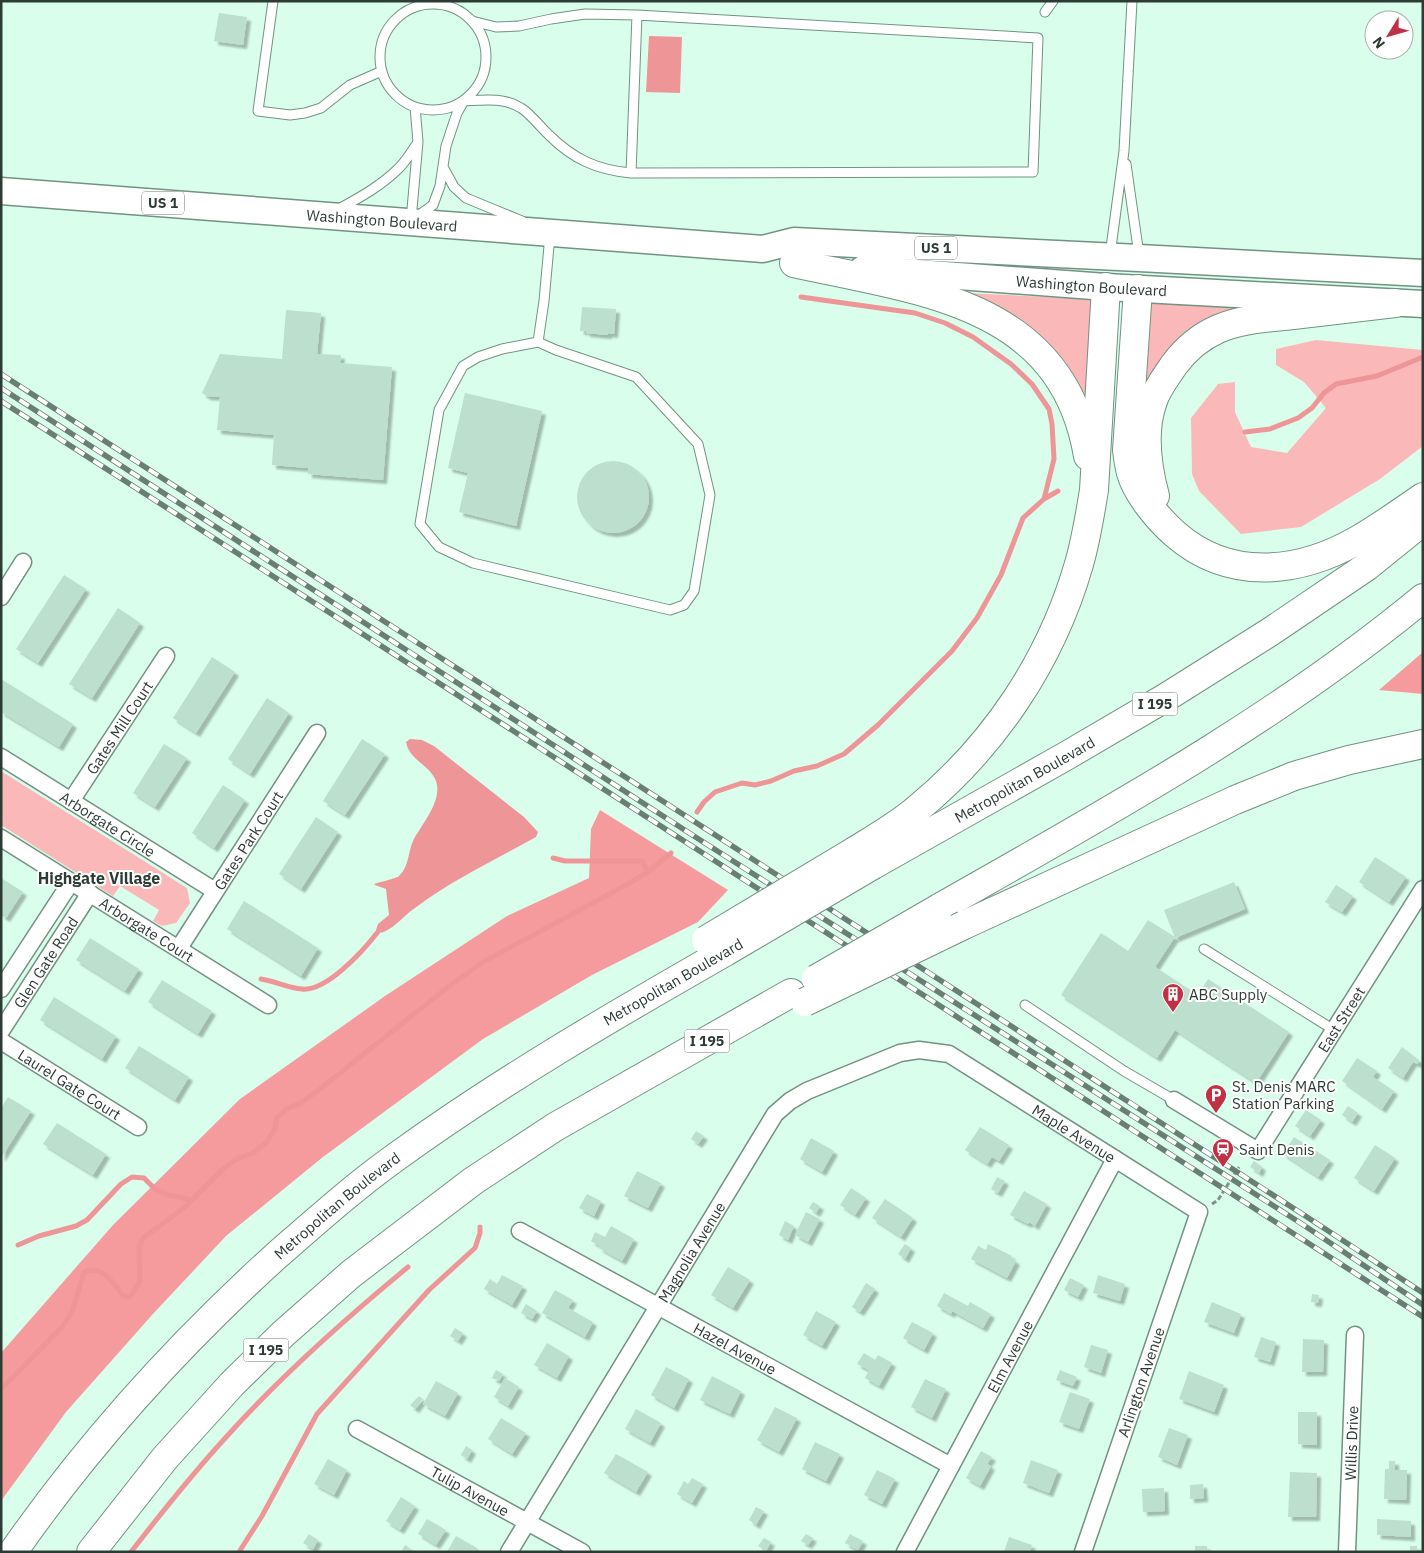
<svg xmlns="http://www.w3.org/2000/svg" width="1424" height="1553" font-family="'IBM Plex Sans',sans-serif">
<defs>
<filter id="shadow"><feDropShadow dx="4" dy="4" stdDeviation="1" flood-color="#0004"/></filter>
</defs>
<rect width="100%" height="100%" fill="#dafeec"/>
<path fill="#fbb8b9" d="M966,293L1089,299L1094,301L1088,418Z
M1152,302L1256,309L1145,390L1148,305Z
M1316,340L1423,350V446L1380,479L1301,527L1241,534L1199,491L1192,474L1191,418L1218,384L1235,382V412L1251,447L1287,453L1326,408L1304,382L1276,365V349Z
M1,771L187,888L190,903L176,923L162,926L153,921L159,910L120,886L113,896L1,825Z"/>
<path fill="#f59b9d" d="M1423,652V694L1379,690Z
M600,810L728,890L698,922L592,975L483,1039L323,1157L226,1236L152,1315L66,1412L1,1501V1353L113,1225L240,1099L385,996L507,916L589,878L591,829Z"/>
<path fill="#ee9598" d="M649,36L682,37L680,93L646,92Z
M410,739L422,740L434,746L524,817L538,832L536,837C497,859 450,881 415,908C404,915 390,934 377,933L376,930L378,924L389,915L386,889L375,885L374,884C377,883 397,878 399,876C409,867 408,852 413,841C421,825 443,801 436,781C430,765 409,760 406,742Z"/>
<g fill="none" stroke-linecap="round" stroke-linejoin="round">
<path stroke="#ee9598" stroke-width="5" d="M801,297L915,313L945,323L973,337L1011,364L1032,384L1049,409L1052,424L1054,459L1044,499
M1245,432L1270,429L1298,418L1312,408L1324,393L1336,384L1377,376L1423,357
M697,812L704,802L715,792L742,783L755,785L771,781L794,771L817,766L844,754L878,725L952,651L977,618L1001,575L1023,518L1044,499L1058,491
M553,858L565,861H642L648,872
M261,979C275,981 288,988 302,989C326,992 363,951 377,933
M18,1245L39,1236L76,1226L87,1220L121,1184L132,1177L144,1178L155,1189L169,1195L192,1200
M1,1389L63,1326L73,1309L84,1272C103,1264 113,1283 123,1296L130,1297L140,1281L139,1247L143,1238L184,1208L223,1169L236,1159L253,1153L267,1142L275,1128L277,1118L285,1110L302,1102L320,1089L448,987L483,962L628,884L648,872L671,853
M131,1552C162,1512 194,1472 228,1435C283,1374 345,1319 408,1267
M239,1552L262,1516L317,1414L429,1290L475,1248L480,1233V1227"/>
</g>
<path fill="#bcdfce" filter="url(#shadow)" d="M219,13L247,17L243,45L214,41Z
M582,307L616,309L614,334L608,333V335L586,333V331H580Z
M286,310L321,313L317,354L341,355L340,363L392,367L383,480L308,474V468L272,465L274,435L217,430L220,397L207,396L202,393L220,354L282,359Z
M465,393L542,411L516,526L459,512L468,473L448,468Z
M577 497a36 36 0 1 1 72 0a36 36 0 1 1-72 0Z
M64,575L86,589L38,663L16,649Z
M118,608L140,623L92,698L69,684Z
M212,657L235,672L196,733L173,718Z
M1,679L73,724L59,747L1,712Z
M267,698L289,713L250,774L228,759Z
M362,739L385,754L345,815L323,801Z
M164,744L187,758L155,807L133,793Z
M223,785L245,800L214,848L192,833Z
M316,817L338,832L301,889L279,874Z
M1375,857L1406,877L1389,902L1359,882Z
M1,878L23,892L6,918L1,915Z
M1234,882L1245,909L1175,938L1164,910Z
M1336,885L1353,896L1342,912L1325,902Z
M244,901L318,948L301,976L227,929Z
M1148,920L1175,937L1155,967L1198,995L1208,979L1289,1032L1256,1083L1175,1030L1157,1058L1061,995L1101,933L1128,951Z
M90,938L139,969L125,991L76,960Z
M162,980L212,1011L198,1034L148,1002Z
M54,997L116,1036L102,1059L40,1020Z
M139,1046L189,1077L175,1100L125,1068Z
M1402,1047L1420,1061L1417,1064L1413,1062L1403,1078L1388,1068Z
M1357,1058L1377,1071L1373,1077L1394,1091L1382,1109L1342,1081Z
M8,1097L31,1111L1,1158V1108Z
M1348,1106L1358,1113L1352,1122L1342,1115Z
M1306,1110L1321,1120L1310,1136L1295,1126Z
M57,1123L106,1154L93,1175L43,1144Z
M980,1127L1009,1145L999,1161L992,1157L987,1164L965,1150Z
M696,1131L704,1136L698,1144L691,1139Z
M1294,1137L1330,1160L1318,1177L1283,1154Z
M811,1138L834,1151L822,1172L800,1159Z
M1375,1145L1395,1158L1374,1191L1354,1178Z
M1254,1161L1262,1167L1259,1173L1250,1167Z
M637,1171L661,1183L648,1208L624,1196Z
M997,1177L1005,1181L998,1193L991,1189Z
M851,1188L866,1198L855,1215L840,1205Z
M1024,1191L1047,1204L1035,1226L1029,1222L1028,1224L1010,1215Z
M587,1194L601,1201L594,1216L579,1208Z
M885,1199L913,1218L901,1237L872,1218Z
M813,1202L820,1206L816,1213L809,1208Z
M806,1212L820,1219L808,1242L795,1235Z
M785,1221L794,1226L788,1240L779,1235Z
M611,1226L634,1239L622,1261L599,1248L600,1246L591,1241L595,1232L605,1237Z
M905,1244L911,1248L905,1259L898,1254Z
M988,1244L1012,1256L1011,1258L1016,1261L1007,1278L971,1259L978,1246L986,1250Z
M728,1267L750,1280L733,1308L711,1295Z
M502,1275L523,1286L512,1305L484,1289L490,1279L497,1284Z
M1098,1275L1125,1284L1120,1301L1093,1293Z
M1070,1278L1084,1285L1078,1297L1064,1290Z
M866,1283L875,1289L860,1312L852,1307Z
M555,1290L573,1300L568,1308L593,1322L585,1337L542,1313Z
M944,1293L968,1306L970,1302L991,1314L983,1328L952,1311L951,1314L937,1306Z
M1312,1294L1319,1295L1318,1303L1311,1302Z
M1212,1302L1241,1314L1234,1333L1204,1322Z
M526,1304L537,1311L532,1319L521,1313Z
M816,1311L836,1322L822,1346L803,1335Z
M912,1322L933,1333L924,1350L903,1338Z
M455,1328L463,1333L458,1341L450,1336Z
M1261,1337L1276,1342L1270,1362L1254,1357Z
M1303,1339L1324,1340L1323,1372H1302Z
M547,1343L569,1356L557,1378L534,1365Z
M1091,1345L1108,1350L1101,1373L1084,1367Z
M864,1353L875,1360L878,1355L892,1363L879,1386L865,1378L869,1370L857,1364Z
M666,1367L689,1379L674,1408L651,1395Z
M496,1370L503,1374L499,1381L492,1378Z
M1060,1370L1077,1377L1073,1386L1056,1380Z
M1189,1371L1224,1385L1214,1412L1179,1399Z
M712,1376L741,1391L730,1414L700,1400Z
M505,1378L519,1387L508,1406L494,1397Z
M925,1379L946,1389L932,1418L911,1407Z
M436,1381L458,1393L445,1416L423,1404Z
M1070,1392L1090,1399L1079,1429L1059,1422Z
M419,1396L423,1399L415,1409L410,1405Z
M775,1407L797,1418L779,1452L757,1440Z
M636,1409L661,1423L650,1443L625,1429Z
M1298,1412H1317V1445L1298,1444Z
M501,1418L526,1433L512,1454L488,1439Z
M1169,1428L1188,1435L1177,1465L1158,1457Z
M815,1442L840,1454L826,1481L802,1469Z
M466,1446L472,1450L467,1459L461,1455Z
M981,1451L992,1457L987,1464L991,1466L980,1486L966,1478Z
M616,1454L648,1472L636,1492L604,1473Z
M328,1459L347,1470L334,1495L314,1484Z
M1031,1460L1058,1470L1049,1493L1023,1483Z
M1389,1461H1395V1470H1407L1406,1500L1384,1499L1385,1469H1389Z
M877,1470L895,1479L882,1504L864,1495Z
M1290,1472L1317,1473L1316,1517H1288Z
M692,1478L703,1484L692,1503L677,1494L684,1481L688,1484Z
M1203,1484L1204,1498L1190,1499V1485Z
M1164,1488L1165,1511L1143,1512L1142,1489Z
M401,1497L415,1506L400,1530L386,1521Z
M756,1507L764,1511L756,1525L749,1520Z
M427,1519L446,1530L436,1545L418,1534Z
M1377,1519L1411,1521V1537L1377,1535Z
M309,1534L318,1540L313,1549L303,1543Z
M806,1534L813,1538L808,1545L801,1541Z
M850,1534L863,1541L858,1550L845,1543Z
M456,1536L477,1548L475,1552H447Z
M1009,1537L1032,1545L1030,1552H1004Z
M764,1538L771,1542L766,1551L758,1546Z
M405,1545L410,1548L408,1552H401Z
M1195,1546H1207V1552H1195Z
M1410,1546H1417V1552H1410Z"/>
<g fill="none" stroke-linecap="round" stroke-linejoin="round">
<g stroke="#729283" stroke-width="11">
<path id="service" d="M273,1L258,111L290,115L305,113L321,108L350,85L382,71
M380 57a53 53 0 1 1 106 0a53 53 0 1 1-106 0Z
M1045,12L1053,1
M1126,164L1139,255
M443,167L454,187L466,198L522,221
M631,173L637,15
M337,210C359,198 381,186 399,168C406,161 412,151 418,142
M418,216L433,205L440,186L446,146L457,113L464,101C483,100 504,97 521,108C531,114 540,127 549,135C573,159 597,170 631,173L1033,172L1038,38L637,15L585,14L551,19L519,26L496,27L472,21
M411,220L418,142L415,107
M1110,255L1124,151L1132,1
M538,342L502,349L478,357L463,366L439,410L420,524L439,547L473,563L670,610L684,605L694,591L710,495L698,444L636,377L556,350L538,342L544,301L550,235
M1204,949L1334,1030
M1025,1005L1124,1071L1174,1100"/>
</g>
<g stroke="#729283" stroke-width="19">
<g id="minor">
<path d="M1,597L23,562"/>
<path id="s1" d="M1,757L215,891"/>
<path id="s2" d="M71,801L166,656"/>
<path id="s3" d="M1,838L268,1005"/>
<path id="s4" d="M179,948L317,733"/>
<path d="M1,989L71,882"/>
<path id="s5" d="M1,1031L90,893"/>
<path id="s6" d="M1,1041L138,1127"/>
<path id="s7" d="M1174,1100L1258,1151L1423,889"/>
<path id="s8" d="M520,1231L951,1466"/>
<path id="s9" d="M357,1429L582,1552"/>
<path id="s10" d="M509,1552L775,1114L790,1101L807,1091L900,1053L919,1050L949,1054L1199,1212L1083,1552"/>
<path id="s11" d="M905,1552L1115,1159"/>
<path id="s12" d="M1347,1552L1355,1335"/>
</g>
</g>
<g stroke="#729283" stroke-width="29">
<g id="primary">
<path id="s13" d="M1,191L763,249L794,241L1139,258L1423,273"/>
<path id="s14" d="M863,269L1106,287L1423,304"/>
</g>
</g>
<g stroke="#729283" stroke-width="30">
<g id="motorway">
<path d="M794,263C920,291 1062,302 1088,456"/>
<path d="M1138,289L1127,450C1128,458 1129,466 1131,473C1137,494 1159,520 1175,534C1229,581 1297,574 1356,541C1379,528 1401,512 1423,497"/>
<path d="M1155,496C1147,466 1142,431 1153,401C1157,388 1166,377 1174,365C1185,350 1200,337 1218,329C1241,319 1268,318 1293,315C1327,311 1361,307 1395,303"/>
<path d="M853,852C874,839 897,826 916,810C994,746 1051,661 1079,564C1086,540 1090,515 1094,490L1106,287"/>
<path id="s15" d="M873,865L1066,756L1165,698L1270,632L1366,567L1423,521"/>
<path d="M939,908C1106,813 1274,721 1423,598"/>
<path d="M964,925L1235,800L1294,776L1349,760L1423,744"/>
<path id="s16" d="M13,1552C89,1443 178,1345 276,1256C315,1222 354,1187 396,1157C501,1081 613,1016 725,952"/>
<path d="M91,1552L165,1458L232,1384L283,1334L351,1274L473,1181L555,1127L791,993"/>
</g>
</g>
<path stroke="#7c9489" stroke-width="3" stroke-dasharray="5 2.5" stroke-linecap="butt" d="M1212,1204L1218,1200L1239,1167"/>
<use href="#service" stroke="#fff" stroke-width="9"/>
<use href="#minor" stroke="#fff" stroke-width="16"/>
<use href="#primary" stroke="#fff" stroke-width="26"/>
<use href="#motorway" stroke="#fff" stroke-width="28"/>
<g stroke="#697f74" stroke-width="5.5">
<path id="rail" d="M1,374L1307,1217L1423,1293
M1,388L697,838L1302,1224L1423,1305
M1,401L1423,1317"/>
</g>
<use href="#rail" stroke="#fff" stroke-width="4" stroke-dasharray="11" stroke-linecap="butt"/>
<g stroke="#729283" stroke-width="30" stroke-linecap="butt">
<path id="motorway-bridge" d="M706,940L853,852
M725,952L873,865
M816,979L939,908
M805,1002L964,925"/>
</g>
<use href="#motorway-bridge" stroke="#fff" stroke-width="28"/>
</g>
<defs>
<g id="building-pin" transform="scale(1.125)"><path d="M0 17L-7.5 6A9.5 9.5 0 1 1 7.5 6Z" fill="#c13045" stroke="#fff"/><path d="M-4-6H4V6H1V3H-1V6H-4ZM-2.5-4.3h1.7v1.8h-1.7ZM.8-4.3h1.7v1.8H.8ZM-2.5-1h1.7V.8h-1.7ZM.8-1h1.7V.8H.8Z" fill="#fff"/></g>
<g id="parking-pin" transform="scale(1.125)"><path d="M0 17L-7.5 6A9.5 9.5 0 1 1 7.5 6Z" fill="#c13045" stroke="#fff"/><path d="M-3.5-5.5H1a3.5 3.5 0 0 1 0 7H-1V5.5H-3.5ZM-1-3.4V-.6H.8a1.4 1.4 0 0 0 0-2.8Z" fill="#fff"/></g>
<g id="station-pin" transform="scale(1.125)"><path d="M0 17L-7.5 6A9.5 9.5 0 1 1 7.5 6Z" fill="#c13045" stroke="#fff"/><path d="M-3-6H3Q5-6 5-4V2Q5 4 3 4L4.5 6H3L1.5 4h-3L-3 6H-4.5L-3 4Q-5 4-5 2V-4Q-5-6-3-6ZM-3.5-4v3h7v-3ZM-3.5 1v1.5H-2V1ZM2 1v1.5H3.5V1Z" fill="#fff"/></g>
</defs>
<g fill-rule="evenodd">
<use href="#building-pin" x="1173" y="994"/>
<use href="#parking-pin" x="1216" y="1095"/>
<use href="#station-pin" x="1223" y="1149"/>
</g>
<g text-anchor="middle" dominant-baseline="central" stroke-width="4" stroke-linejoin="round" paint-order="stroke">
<g fill="#fff" stroke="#6c7672" stroke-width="1">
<rect x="142" y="191.5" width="42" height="23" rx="4"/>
<rect x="915" y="236.5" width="42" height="23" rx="4"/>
<rect x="1132.5" y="692.5" width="45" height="23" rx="4"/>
<rect x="684.5" y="1029.5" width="45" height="23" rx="4"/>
<rect x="243.5" y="1338.5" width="45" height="23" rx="4"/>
</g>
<g font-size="14" font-weight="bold" fill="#2d3b35">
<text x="163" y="203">US 1</text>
<text x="936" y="248">US 1</text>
<text x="1155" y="704">I 195</text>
<text x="707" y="1041">I 195</text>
<text x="266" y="1350">I 195</text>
</g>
<g font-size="15" fill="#2d3b35" stroke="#fff">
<text stroke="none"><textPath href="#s13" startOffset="382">Washington Boulevard</textPath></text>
<text stroke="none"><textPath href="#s14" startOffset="229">Washington Boulevard</textPath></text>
<text stroke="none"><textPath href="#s2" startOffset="88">Gates Mill Court</textPath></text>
<text stroke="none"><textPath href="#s15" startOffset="174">Metropolitan Boulevard</textPath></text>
<text stroke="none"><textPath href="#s1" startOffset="126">Arborgate Circle</textPath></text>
<text stroke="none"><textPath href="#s4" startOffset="128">Gates Park Court</textPath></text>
<text stroke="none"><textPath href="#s3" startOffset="172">Arborgate Court</textPath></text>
<text stroke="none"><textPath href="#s5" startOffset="82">Glen Gate Road</textPath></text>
<text transform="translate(673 982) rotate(-30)">Metropolitan Boulevard</text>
<text stroke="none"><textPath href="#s7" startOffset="254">East Street</textPath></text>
<text stroke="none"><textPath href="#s6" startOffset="81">Laurel Gate Court</textPath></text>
<text stroke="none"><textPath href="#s10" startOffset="850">Maple Avenue</textPath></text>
<text stroke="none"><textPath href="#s16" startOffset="476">Metropolitan Boulevard</textPath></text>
<text stroke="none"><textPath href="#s10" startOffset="351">Magnolia Avenue</textPath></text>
<text stroke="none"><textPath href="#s8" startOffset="245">Hazel Avenue</textPath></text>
<text stroke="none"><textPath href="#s11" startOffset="222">Elm Avenue</textPath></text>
<text transform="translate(1141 1382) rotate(-71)">Arlington Avenue</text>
<text stroke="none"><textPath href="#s12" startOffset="109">Willis Drive</textPath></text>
<text stroke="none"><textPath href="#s9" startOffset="129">Tulip Avenue</textPath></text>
</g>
<g font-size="15" fill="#2d3b35" stroke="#fff" text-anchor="start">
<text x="1189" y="994">ABC Supply</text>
<text x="1232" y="1086">St. Denis MARC<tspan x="1232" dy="17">Station Parking</tspan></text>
<text x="1239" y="1149">Saint Denis</text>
</g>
<g font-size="16" font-weight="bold" fill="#2d3b35" stroke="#fff">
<text x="99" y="878">Highgate Village</text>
</g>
</g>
<rect width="1424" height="1553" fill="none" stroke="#2d3b35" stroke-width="5"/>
<g transform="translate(1389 35) rotate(233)"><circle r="24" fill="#ffffff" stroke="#abb1ae"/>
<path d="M0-4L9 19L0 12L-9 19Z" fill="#c13045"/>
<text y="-8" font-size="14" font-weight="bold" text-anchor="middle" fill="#2d3b35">N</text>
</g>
</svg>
